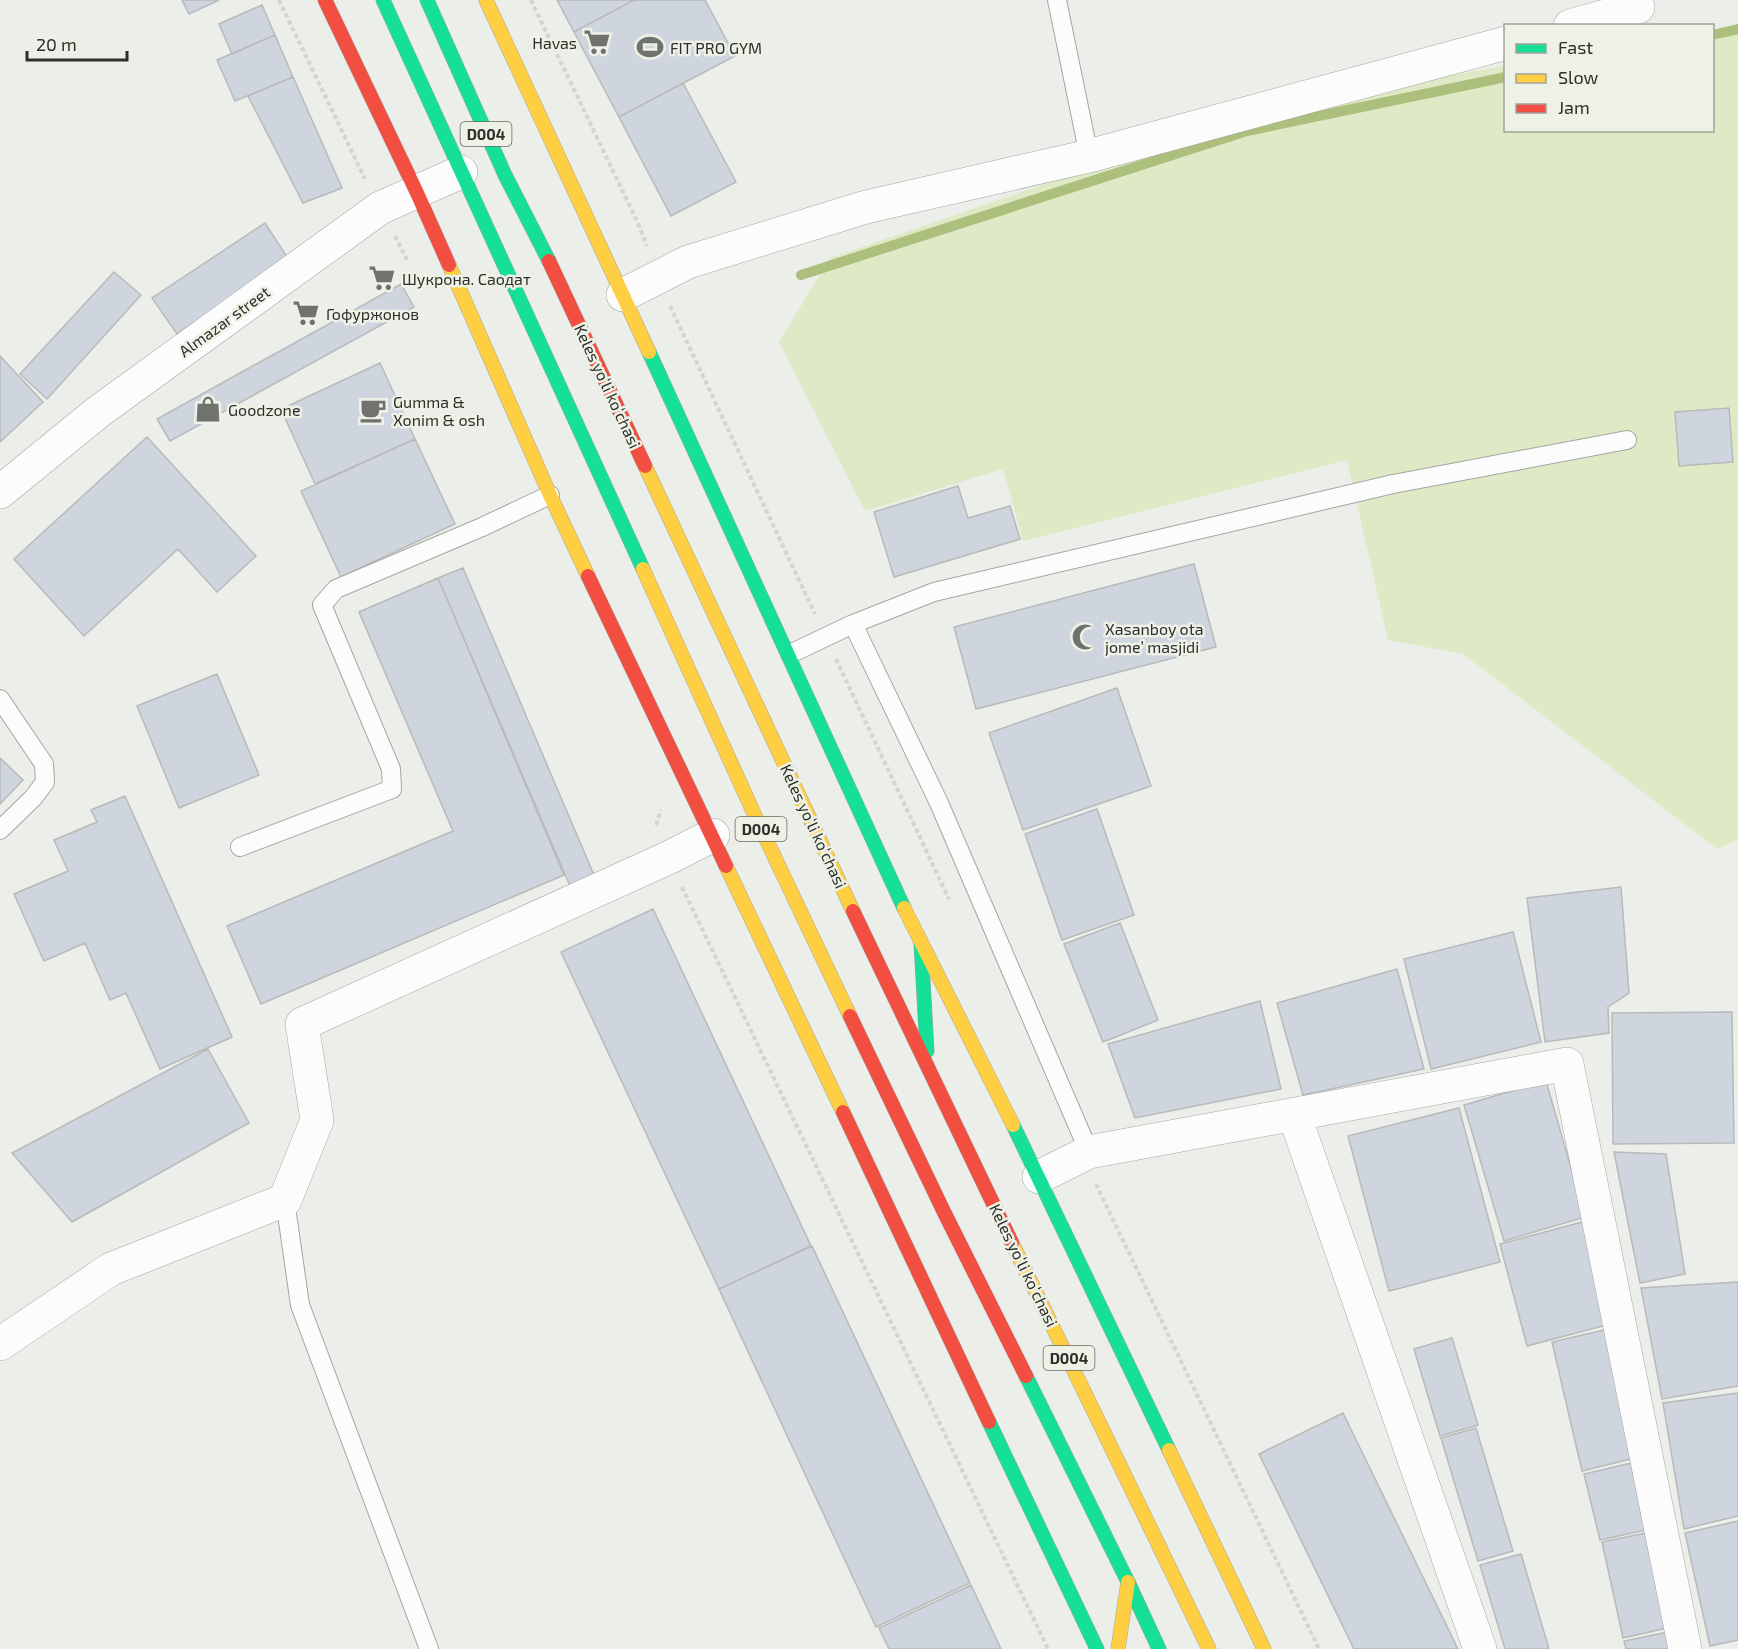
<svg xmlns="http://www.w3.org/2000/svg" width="1738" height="1649" font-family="'Exo 2',sans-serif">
<rect width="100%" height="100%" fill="#eceee9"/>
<path fill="#deeac5" d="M1738,26V840L1717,849L1463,654L1388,640L1347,460L1023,541L1003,469L865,511L779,342L830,258L1275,105L1505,66L1506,130H1712L1713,30Z"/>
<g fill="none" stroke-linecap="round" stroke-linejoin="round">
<path stroke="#adbf7d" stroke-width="10" d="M1712,35L1738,29
M801,275L1247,131L1506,77"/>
</g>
<path fill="#cfd5df" stroke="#b8b9b9" stroke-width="1.5" d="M182,0H219L189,14Z
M557,0H634L574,32Z
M634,0H705L735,56L619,117L574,32Z
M262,5L275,35L232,54L219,24Z
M275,35L293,77L235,101L217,60Z
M293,77L342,188L303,203L248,96Z
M683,83L736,182L671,216L619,117Z
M265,223L289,260L177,334L152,298Z
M114,272L141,295L47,399L20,374Z
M401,284L414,307L170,441L157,419Z
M0,356L43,402L0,442Z
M380,363L415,439L315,484L281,409Z
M1729,408L1733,462L1679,466L1675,412Z
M147,437L256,556L217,592L178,549L84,636L14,559Z
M415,439L455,524L341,577L301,491Z
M958,486L968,518L1010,506L1020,539L894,577L874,512Z
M1194,564L1216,647L976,709L954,627Z
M463,568L597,882L573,893L438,578Z
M438,578L564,875L261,1004L227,926L453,831L359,612Z
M217,674L259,775L179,808L137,706Z
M1117,688L1151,786L1023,830L989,733Z
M0,758L23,780L0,804Z
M125,796L232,1037L160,1069L126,993L110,1000L85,943L44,961L14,894L68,871L54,840L97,822L91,810Z
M1097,809L1134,915L1062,940L1025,834Z
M1621,887L1629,993L1608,1007L1609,1033L1545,1042L1527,898Z
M653,909L811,1246L719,1289L561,952Z
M1120,923L1158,1020L1103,1042L1064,944Z
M1513,932L1541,1042L1431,1069L1404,959Z
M1397,969L1424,1069L1303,1095L1277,1003Z
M1260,1001L1281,1089L1135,1118L1108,1044Z
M1732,1012L1734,1143L1613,1144L1612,1013Z
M208,1049L249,1123L72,1222L12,1153Z
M1546,1081L1585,1217L1504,1241L1464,1105Z
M1459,1108L1500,1262L1389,1291L1348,1136Z
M1614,1152L1666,1154L1685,1274L1640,1283Z
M1586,1221L1614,1323L1527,1346L1500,1244Z
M812,1246L970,1583L876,1627L719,1289Z
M1738,1282V1386L1662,1399L1641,1288Z
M1613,1328L1643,1456L1582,1471L1552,1342Z
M1452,1338L1478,1425L1440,1436L1414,1349Z
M1738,1393V1516L1684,1529L1663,1403Z
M1343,1413L1458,1649H1354L1259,1454Z
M1476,1428L1513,1551L1478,1561L1441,1438Z
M1644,1460L1659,1527L1600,1540L1584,1474Z
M1738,1521V1640L1710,1646L1685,1533Z
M1655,1531L1676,1626L1623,1638L1602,1542Z
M1521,1554L1549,1649H1505L1480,1565Z
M971,1585L1001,1649H889L879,1628Z
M1678,1630L1682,1649H1626L1624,1641Z"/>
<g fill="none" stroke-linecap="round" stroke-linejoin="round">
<g stroke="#a4a6a2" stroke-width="20">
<path id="lane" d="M1057,0L1089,156
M853,624L939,803L1089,1152
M790,654L853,624L934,592L1393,484L1627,440
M0,699L44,764L45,782L33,798L0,830
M240,847L392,789L391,769L322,605L336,589L482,527L550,495
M285,1200L300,1305L429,1649"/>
</g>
<g stroke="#a4a6a2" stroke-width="34">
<path id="street" d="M1570,26L1638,7
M623,295L688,262L866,207L1089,156L1506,43
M0,492L98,412L380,208L461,172
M1294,1114L1480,1649
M1039,1177L1089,1152L1567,1064L1685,1649
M0,1344L111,1269L285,1200L317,1120L302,1024L670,857L713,835"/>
</g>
<g stroke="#a4a6a2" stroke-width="15">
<path id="fast" d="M383,0L643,569
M427,0L505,175L549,261
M649,352L904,908
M921,944L927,1051
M1013,1125L1169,1450
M1026,1376L1128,1582L1159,1649
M989,1422L1097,1649"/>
</g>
<g stroke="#a4a6a2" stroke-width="15">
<path id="slow" d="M486,0L649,352
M449,265L550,495L588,576
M645,466L853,911
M643,569L756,818L850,1016
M726,866L843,1112
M904,908L1013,1125
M1012,1243L1209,1649
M1169,1450L1264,1649
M1118,1649L1128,1582"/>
</g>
<g stroke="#a4a6a2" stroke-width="15">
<path id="jam" d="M325,0L417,193L449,265
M549,261L645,466
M588,576L726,866
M853,911L1012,1243
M850,1016L944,1212L1026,1376
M843,1112L989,1422"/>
</g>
<path stroke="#d4d4d3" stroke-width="4" stroke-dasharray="4.5 3" stroke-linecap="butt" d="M279,0L365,179
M531,0L637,221L647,246
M395,236L408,262
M670,306L815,614
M836,659L949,899
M656,825L661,810
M682,887L1048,1649
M1096,1184L1319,1649"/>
<use href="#lane" stroke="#fcfcfc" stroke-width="18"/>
<use href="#street" stroke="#fcfcfc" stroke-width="33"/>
<use href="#fast" stroke="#16e098" stroke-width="14"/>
<use href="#slow" stroke="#ffcf43" stroke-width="14"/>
<use href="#jam" stroke="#f24e42" stroke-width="14"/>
</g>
<defs>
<g id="supermarket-bare" transform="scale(2.07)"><path d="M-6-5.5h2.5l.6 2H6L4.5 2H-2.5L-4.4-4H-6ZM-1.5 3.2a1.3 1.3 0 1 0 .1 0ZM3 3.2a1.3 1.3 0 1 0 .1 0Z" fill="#70726e" stroke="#edf1e6" stroke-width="2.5" paint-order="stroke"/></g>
<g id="stadium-bare" transform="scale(2.07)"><path d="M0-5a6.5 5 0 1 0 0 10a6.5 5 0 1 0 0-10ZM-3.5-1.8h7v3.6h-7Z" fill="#70726e" stroke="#edf1e6" stroke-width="2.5" paint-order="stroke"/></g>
<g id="shop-bare" transform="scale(2.07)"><path d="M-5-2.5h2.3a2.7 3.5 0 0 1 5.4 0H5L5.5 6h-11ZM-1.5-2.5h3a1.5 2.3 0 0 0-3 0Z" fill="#70726e" stroke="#edf1e6" stroke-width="2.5" paint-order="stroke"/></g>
<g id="cafe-bare" transform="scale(2.07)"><path d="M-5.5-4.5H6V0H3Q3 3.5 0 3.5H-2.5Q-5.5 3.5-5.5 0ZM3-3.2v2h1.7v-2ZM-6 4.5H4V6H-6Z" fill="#70726e" stroke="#edf1e6" stroke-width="2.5" paint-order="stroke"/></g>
<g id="mosque-bare" transform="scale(2.07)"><path d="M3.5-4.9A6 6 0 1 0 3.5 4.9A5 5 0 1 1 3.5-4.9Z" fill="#70726e" stroke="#edf1e6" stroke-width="2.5" paint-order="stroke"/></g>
</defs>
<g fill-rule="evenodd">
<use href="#supermarket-bare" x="597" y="42"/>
<use href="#stadium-bare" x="650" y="47"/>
<use href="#supermarket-bare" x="382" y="278"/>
<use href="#supermarket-bare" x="306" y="313"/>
<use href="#shop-bare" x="208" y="409"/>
<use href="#cafe-bare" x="373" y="410"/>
<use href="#mosque-bare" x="1085" y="637"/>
</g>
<g text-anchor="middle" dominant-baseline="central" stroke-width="5" stroke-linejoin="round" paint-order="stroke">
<g fill="#edf1e6" stroke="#676963" stroke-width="1.5">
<rect x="460.5" y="122" width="51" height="24" rx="4.5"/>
<rect x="735.5" y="817" width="51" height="24" rx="4.5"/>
<rect x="1043.5" y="1346" width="51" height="24" rx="4.5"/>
</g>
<g font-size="15" font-weight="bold" fill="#2e2f2b">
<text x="486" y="134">D004</text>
<text x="761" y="829">D004</text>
<text x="1069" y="1358">D004</text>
</g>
<g font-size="16" fill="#2e2f2b" stroke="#edf1e6" text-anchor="start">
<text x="577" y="42" text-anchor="end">Havas</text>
<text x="670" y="47">FIT PRO GYM</text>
<text x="402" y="278">Шукрона. Саодат</text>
<text x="326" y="313">Гофуржонов</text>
<text x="393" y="401">Gumma &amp;<tspan x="393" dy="18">Xonim &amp; osh</tspan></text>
<text x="228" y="409">Goodzone</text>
<text x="1105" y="628">Xasanboy ota<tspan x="1105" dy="18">jome’ masjidi</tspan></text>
</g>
<g font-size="16" fill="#2e2f2b" stroke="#edf1e6">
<text transform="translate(224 321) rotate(-36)">Almazar street</text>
<text transform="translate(608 386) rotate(65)">Keles yoʻli koʻchasi</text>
<text transform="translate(814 826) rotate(65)">Keles yoʻli koʻchasi</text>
<text transform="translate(1024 1265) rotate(64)">Keles yoʻli koʻchasi</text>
</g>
</g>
<rect x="1504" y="24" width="210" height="108" fill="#edf1e6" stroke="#a1a39b" stroke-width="1.5"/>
<rect x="1516" y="44" width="30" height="9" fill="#16e098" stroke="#a1a39b" stroke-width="1.5"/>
<text x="1558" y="54" font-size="18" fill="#2e2f2b">Fast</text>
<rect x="1516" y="74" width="30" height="9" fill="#ffcf43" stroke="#a1a39b" stroke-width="1.5"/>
<text x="1558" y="84" font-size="18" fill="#2e2f2b">Slow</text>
<rect x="1516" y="104" width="30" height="9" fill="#f24e42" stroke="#a1a39b" stroke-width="1.5"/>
<text x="1558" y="114" font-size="18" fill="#2e2f2b">Jam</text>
<path d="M27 51v9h100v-9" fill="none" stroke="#2e2f2b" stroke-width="3"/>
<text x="36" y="51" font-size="18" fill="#2e2f2b" stroke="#edf1e6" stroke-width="4.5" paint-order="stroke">20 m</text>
</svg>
